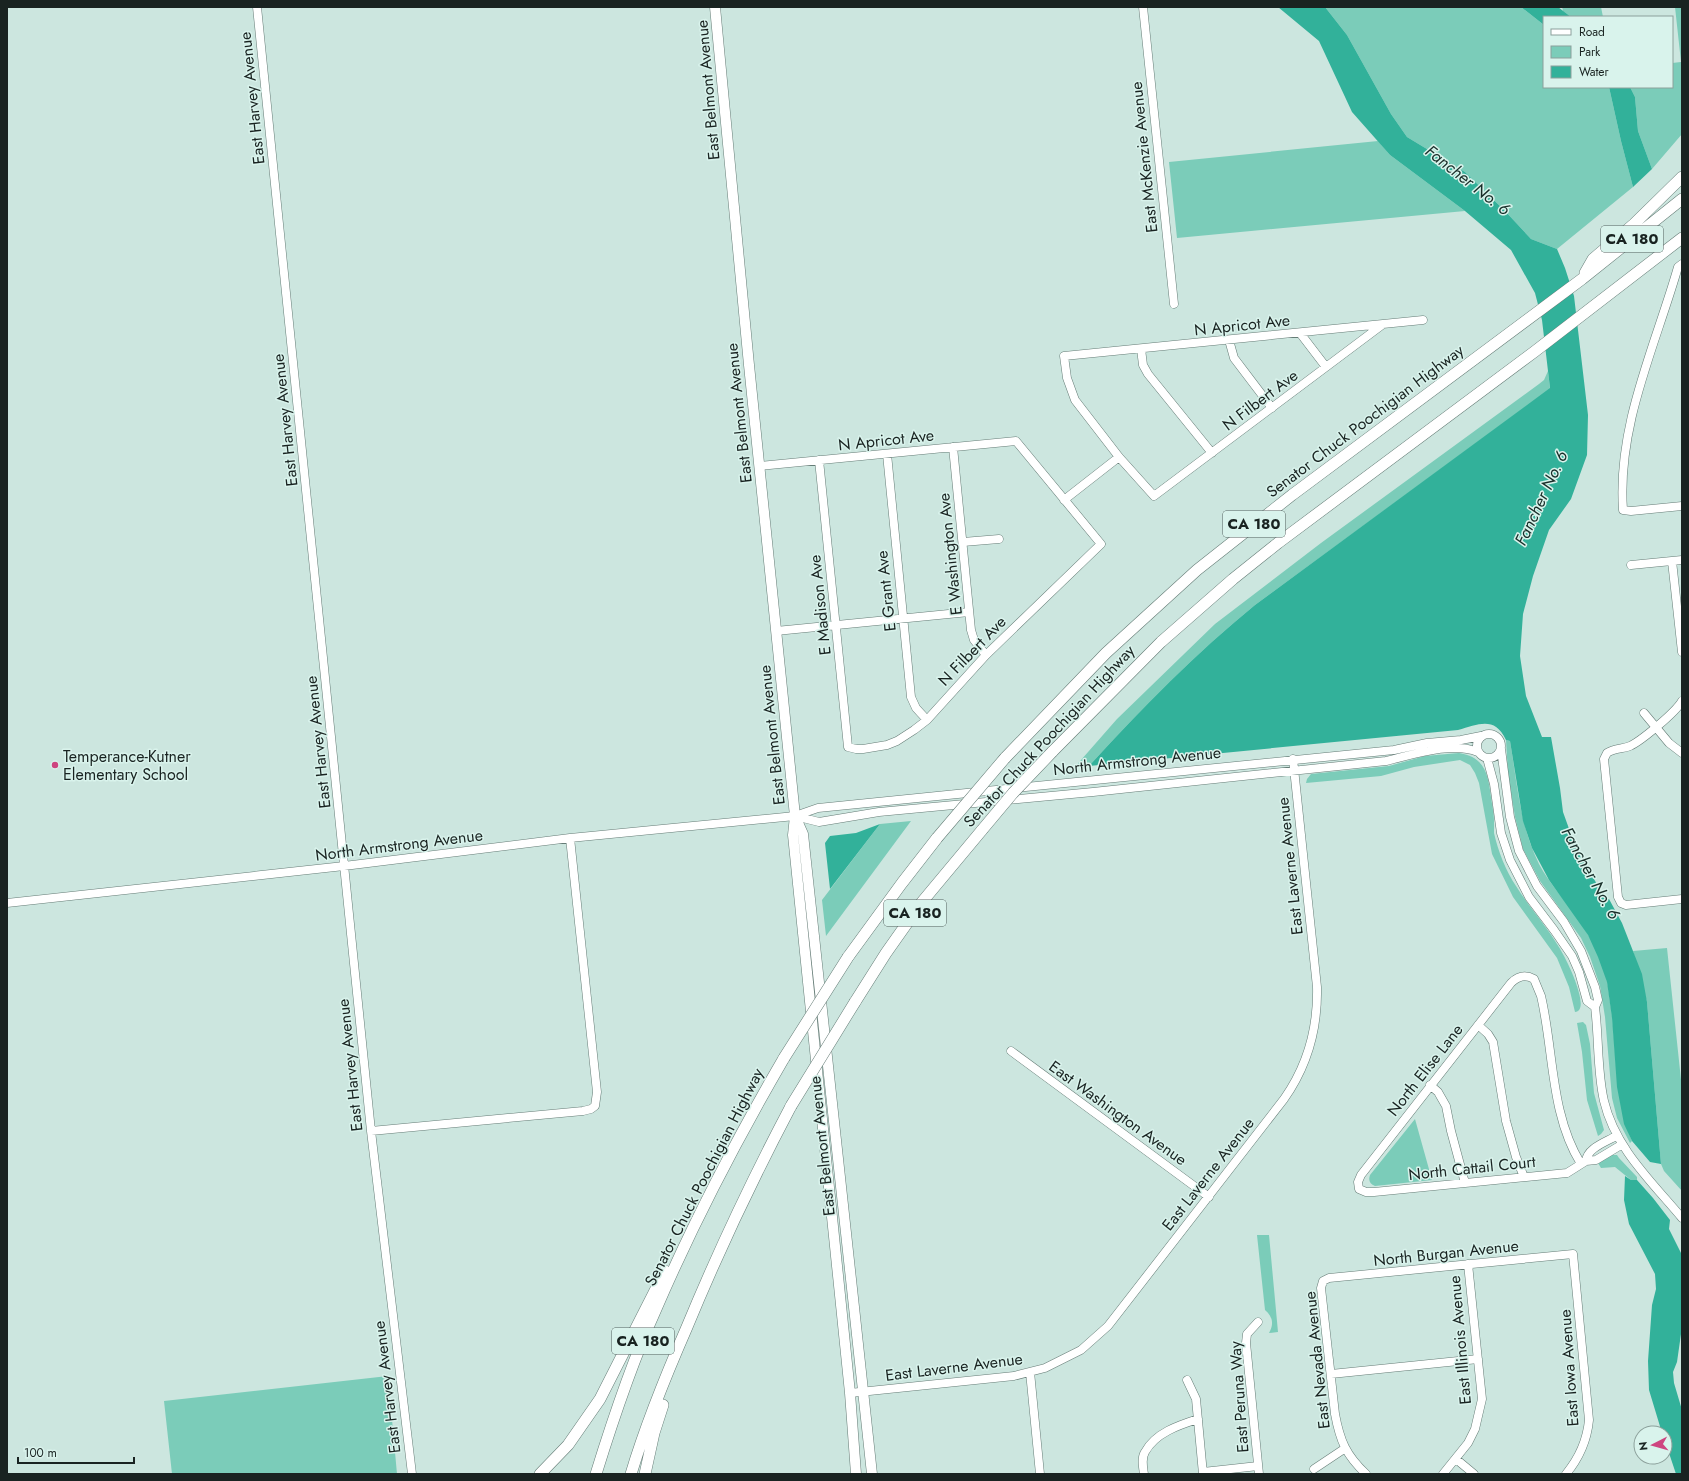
<svg xmlns="http://www.w3.org/2000/svg" width="1689" height="1481" font-family="Jost,sans-serif">
<rect width="100%" height="100%" fill="#cce6df"/>
<path fill="#7bccb9" d="M1325,7H1521L1544,25V87H1609L1621,141L1633,187L1557,249L1531,239L1505,211L1465,172L1407,137L1391,114L1347,35Z
M1562,7H1601L1603,17H1571L1563,11Z
M1675,7H1682V134L1652,169L1638,131L1635,97L1630,87H1672V63L1681,62Z
M1378,141L1390,155L1465,211L1177,238L1169,162Z
M1548,371L1550,389L1255,605C1195,654 1141,709 1089,766L1074,768L1117,719L1215,624L1321,543L1539,384L1544,380Z
M1506,740L1510,741C1517,782 1520,826 1539,864C1549,883 1564,899 1576,916C1590,935 1601,958 1607,981C1609,989 1609,999 1611,1008C1617,1053 1614,1099 1632,1141L1630,1143L1617,1118L1612,1098L1605,1017L1600,986L1590,957L1581,938L1540,881L1523,849L1515,817L1508,774Z
M1459,753C1485,757 1488,774 1491,797C1492,805 1494,813 1494,821C1494,825 1494,829 1494,833C1498,851 1506,871 1516,886C1531,910 1551,931 1564,956C1569,965 1591,1011 1575,1012L1569,987L1557,958L1513,897L1492,854L1479,783L1475,773L1470,765L1460,760L1414,767L1381,776L1306,783L1307,779L1311,774L1389,766L1425,756Z
M911,821L826,936L822,900L880,824Z
M1667,948L1682,1089V1191L1664,1171L1661,1164L1647,1002L1633,951Z
M1583,1022L1586,1025L1590,1044L1594,1093L1604,1130L1601,1134L1598,1136L1587,1100L1582,1052L1577,1023Z
M1415,1119L1432,1180L1375,1186C1370,1184 1368,1181 1370,1175Z
M1612,1155H1617L1619,1158L1637,1177V1180H1631L1615,1167L1601,1168L1598,1163Z
M1257,1235H1269L1278,1332L1269,1333C1274,1324 1273,1317 1265,1310Z
M388,1376L397,1474H172L164,1401Z"/>
<path fill="#32b19a" d="M1278,7H1325L1347,35L1391,114L1407,137L1465,172L1505,211L1531,239L1557,249L1565,268L1574,296L1588,415L1587,455L1571,499L1549,530L1533,576L1523,614L1520,656L1526,696L1542,737H1551L1560,788L1563,812L1577,851L1606,899H1609L1622,923L1642,974L1647,1002L1661,1164L1650,1162L1632,1141L1624,1124L1617,1087L1612,1018L1607,982L1598,957L1588,935L1549,880L1532,848L1523,821L1510,741L1506,740C1495,716 1479,724 1458,730L1089,766C1141,709 1195,654 1255,605L1550,388L1542,320L1535,293L1511,250L1465,211L1390,155L1352,112L1319,41Z
M1521,7H1558L1571,17H1544V25Z
M1609,87H1630L1635,97L1638,131L1652,169L1633,187L1621,141Z
M880,824L830,889L825,843L830,836L856,833Z
M1625,1176L1631,1180H1637L1653,1198L1670,1220L1669,1229L1682,1255V1327L1677,1362L1673,1372L1674,1383L1682,1410V1474H1676L1665,1441V1433H1662L1649,1390L1648,1361L1652,1305L1656,1289L1655,1274L1629,1224L1624,1200Z"/>
<g fill="none" stroke-linecap="round" stroke-linejoin="round">
<g stroke="#657c76" stroke-width="9">
<path id="minor" d="M257,7L371,1131L412,1474
M1143,7L1174,304
M1682,264L1678,267C1655,347 1617,425 1623,510L1631,511L1682,506
M1382,325L1154,496L1119,457L1075,400L1067,378L1064,356L1423,320
M1300,333L1326,367
M1229,340L1234,358L1272,408
M1141,349L1143,365L1148,374L1212,453
M953,447L971,630L974,640L986,655
M887,454L911,697L916,708L927,720
M759,466L1016,441L1101,544L986,655L927,720L914,730L897,741L887,745L863,749H856L848,747L819,460
M1064,500L1119,457
M963,542L999,539
M1672,561L1682,652
M1631,565L1682,560
M776,631L969,612
M1682,701C1676,712 1641,741 1630,746C1623,749 1614,748 1607,753L1604,759L1618,897L1621,903L1626,905L1682,899
M1644,713L1669,743L1682,753
M1477 746a12 12 0 1 1 24 0a12 12 0 1 1-24 0Z
M1501,749L1510,817L1519,851L1537,886L1564,922L1581,951L1595,987L1598,1000L1595,1007
M1487,758L1494,784L1501,833L1510,860L1529,897L1554,930L1572,956L1579,972L1587,1001L1595,1007
M795,816L819,822L879,812L1093,792L1386,761C1412,755 1452,741 1478,752
M7,903L344,866L570,838L795,816L818,808L1394,750L1427,743L1461,740L1481,736
M1595,1007C1599,1038 1597,1071 1604,1101C1615,1148 1652,1182 1682,1218
M1478,1025L1488,1034L1493,1042L1506,1121L1516,1157L1524,1177
M1011,1051L1209,1197
M1430,1085L1438,1092L1446,1106L1451,1131L1465,1183
M371,1131L583,1111L591,1109L595,1106L597,1092L570,838
M1586,1161C1587,1148 1606,1142 1616,1136
M1581,1164C1550,1114 1554,1051 1541,996L1534,979C1525,974 1518,976 1511,983L1361,1175L1358,1182L1359,1189L1366,1192H1374L1567,1173L1586,1161L1596,1160L1621,1145
M1258,1322L1247,1334L1246,1343L1259,1474
M1030,1372L1040,1474
M1331,1374L1478,1359
M1187,1380L1196,1399L1203,1474
M850,1393L1014,1376L1045,1368L1081,1350L1108,1326L1284,1099C1308,1065 1318,1029 1317,987L1293,759
M1456,1459L1474,1474
M1314,1469L1344,1449
M1203,1472L1258,1466
M1144,1474C1143,1467 1141,1458 1145,1452C1155,1433 1179,1425 1198,1419
M1366,1474C1346,1455 1340,1441 1335,1414L1321,1288L1323,1281L1329,1278L1573,1254L1589,1420C1587,1441 1580,1457 1566,1474
M1443,1474L1468,1443L1475,1429L1482,1399L1468,1264"/>
</g>
<g stroke="#657c76" stroke-width="11">
<path id="major" d="M715,7L749,365L795,816L793,835L850,1393L856,1474
M795,816L803,834L872,1474"/>
</g>
<g stroke="#657c76" stroke-width="12">
<path id="highway" d="M1585,273L1593,259L1634,224L1682,177
M1052,752L1161,642L1233,579L1278,543L1534,352L1682,238
M1005,758L1106,653L1197,570L1292,495L1582,279L1682,199
M848,957L902,883L937,838
M855,1002L886,953L922,902L982,830
M540,1474L568,1445L600,1399L665,1271
M596,1474C613,1419 632,1362 656,1309C693,1223 737,1139 784,1058
M631,1474C646,1424 666,1375 687,1327C718,1252 753,1178 791,1106
M645,1474L654,1433L663,1405"/>
</g>
<use href="#minor" stroke="#fff" stroke-width="8"/>
<use href="#major" stroke="#fff" stroke-width="10"/>
<use href="#highway" stroke="#fff" stroke-width="11"/>
<g stroke="#657c76" stroke-width="12" stroke-linecap="butt">
<path id="highway-bridge" d="M982,830L1013,793L1052,752
M937,838L1005,758
M784,1058L848,957
M791,1106L855,1002"/>
</g>
<use href="#highway-bridge" stroke="#fff" stroke-width="11"/>
</g>
<circle fill="#ce4580" stroke="#d9f3ec" stroke-width="1.5" cx="55" cy="765" r="4"/>
<g text-anchor="middle" dominant-baseline="central" stroke-width="3" stroke-linejoin="round" paint-order="stroke">
<g fill="#d9f3ec" stroke="#53615e" stroke-width="1">
<rect x="1601" y="226" width="62" height="26" rx="3"/>
<rect x="1223" y="511" width="62" height="26" rx="3"/>
<rect x="884" y="900" width="62" height="26" rx="3"/>
<rect x="612" y="1328" width="62" height="26" rx="3"/>
</g>
<g font-size="15" font-weight="bold" fill="#192321">
<text x="1632" y="239">CA 180</text>
<text x="1254" y="524">CA 180</text>
<text x="915" y="913">CA 180</text>
<text x="643" y="1341">CA 180</text>
</g>
<g font-size="16" fill="#192321" stroke="#d9f3ec">
<text transform="translate(708 90) rotate(-95)">East Belmont Avenue</text>
<text transform="translate(252 98) rotate(-96)">East Harvey Avenue</text>
<text transform="translate(1144 157) rotate(-96)">East McKenzie Avenue</text>
<text transform="translate(1242 325) rotate(-6)">N Apricot Ave</text>
<text transform="translate(1260 400) rotate(-37)">N Filbert Ave</text>
<text transform="translate(739 413) rotate(-96)">East Belmont Avenue</text>
<text transform="translate(285 420) rotate(-96)">East Harvey Avenue</text>
<text transform="translate(1365 421) rotate(-37)">Senator Chuck Poochigian Highway</text>
<text transform="translate(886 440) rotate(-6)">N Apricot Ave</text>
<text transform="translate(950 554) rotate(-96)">E Washington Ave</text>
<text transform="translate(886 591) rotate(-96)">E Grant Ave</text>
<text transform="translate(820 605) rotate(-96)">E Madison Ave</text>
<text transform="translate(972 651) rotate(-46)">N Filbert Ave</text>
<text transform="translate(772 735) rotate(-96)">East Belmont Avenue</text>
<text transform="translate(1049 736) rotate(-47)">Senator Chuck Poochigian Highway</text>
<text transform="translate(318 742) rotate(-96)">East Harvey Avenue</text>
<text transform="translate(1137 761) rotate(-6)">North Armstrong Avenue</text>
<text transform="translate(399 845) rotate(-7)">North Armstrong Avenue</text>
<text transform="translate(1290 866) rotate(-96)">East Laverne Avenue</text>
<text transform="translate(350 1065) rotate(-96)">East Harvey Avenue</text>
<text transform="translate(1425 1070) rotate(-52)">North Elise Lane</text>
<text transform="translate(1118 1113) rotate(36)">East Washington Avenue</text>
<text transform="translate(822 1146) rotate(-96)">East Belmont Avenue</text>
<text transform="translate(1472 1168) rotate(-6)">North Cattail Court</text>
<text transform="translate(1208 1174) rotate(-52)">East Laverne Avenue</text>
<text transform="translate(704 1177) rotate(-63)">Senator Chuck Poochigian Highway</text>
<text transform="translate(1446 1253) rotate(-6)">North Burgan Avenue</text>
<text transform="translate(1460 1340) rotate(-95)">East Illinois Avenue</text>
<text transform="translate(1317 1360) rotate(-96)">East Nevada Avenue</text>
<text transform="translate(954 1367) rotate(-7)">East Laverne Avenue</text>
<text transform="translate(1569 1368) rotate(-94)">East Iowa Avenue</text>
<text transform="translate(387 1387) rotate(-97)">East Harvey Avenue</text>
<text transform="translate(1239 1397) rotate(-94)">East Peruna Way</text>
</g>
<g font-size="16" fill="#192321" stroke="#d9f3ec" text-anchor="start">
<text x="63" y="756">Temperance-Kutner<tspan x="63" dy="18">Elementary School</tspan></text>
</g>
<g font-size="17" font-style="italic" fill="#192e29" stroke="#d9f3ec">
<text transform="translate(1468 180) rotate(38)">Fancher No. 6</text>
<text transform="translate(1541 498) rotate(-65)">Fancher No. 6</text>
<text transform="translate(1591 873) rotate(61)">Fancher No. 6</text>
</g>
</g>
<rect width="1689" height="1481" fill="none" stroke="#192321" stroke-width="16"/>
<rect x="1543" y="16" width="130" height="72" fill="#d9f3ec" stroke="#8ca09b"/>
<rect x="1551" y="29" width="20" height="6" fill="#ffffff" stroke="#8ca09b"/>
<text x="1579" y="36" font-size="12" fill="#192321">Road</text>
<rect x="1551" y="46" width="20" height="12" fill="#7bccb9" stroke="#8ca09b"/>
<text x="1579" y="56" font-size="12" fill="#192321">Park</text>
<rect x="1551" y="66" width="20" height="12" fill="#32b19a" stroke="#8ca09b"/>
<text x="1579" y="76" font-size="12" fill="#192321">Water</text>
<g transform="translate(1653 1445) rotate(264)"><circle r="19" fill="#d9f3ec" stroke="#8ca09b"/>
<path d="M0-3L7 15L0 10L-7 15Z" fill="#ce4580"/>
<text y="-6" font-size="11" font-weight="bold" text-anchor="middle" fill="#192321">N</text>
</g>
<path d="M18 1457v6h116v-6" fill="none" stroke="#192321" stroke-width="2"/>
<text x="24" y="1457" font-size="12" fill="#192321" stroke="#d9f3ec" stroke-width="3" paint-order="stroke">100 m</text>
</svg>
